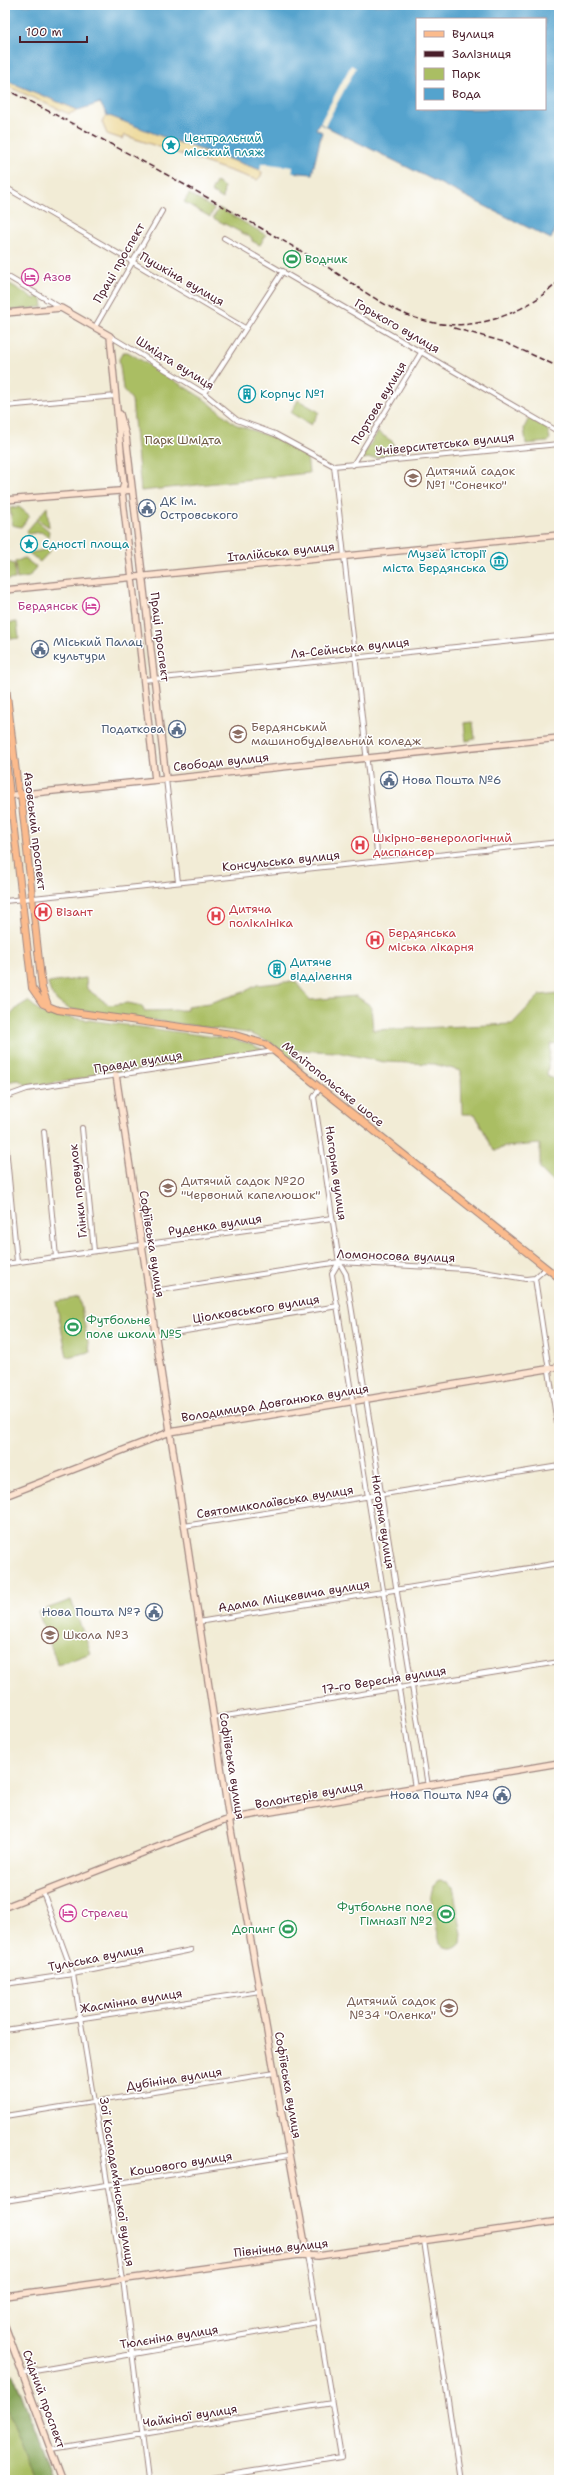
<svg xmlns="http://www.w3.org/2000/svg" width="564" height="2485" font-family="'Shantell Sans',sans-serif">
<rect width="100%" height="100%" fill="#fff"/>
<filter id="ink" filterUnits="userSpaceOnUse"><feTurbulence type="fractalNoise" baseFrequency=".025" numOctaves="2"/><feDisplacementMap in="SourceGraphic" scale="8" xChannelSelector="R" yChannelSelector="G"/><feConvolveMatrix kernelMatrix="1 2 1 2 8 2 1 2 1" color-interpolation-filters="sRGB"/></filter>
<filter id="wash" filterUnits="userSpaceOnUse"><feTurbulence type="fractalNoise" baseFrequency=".012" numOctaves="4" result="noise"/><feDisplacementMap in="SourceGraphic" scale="16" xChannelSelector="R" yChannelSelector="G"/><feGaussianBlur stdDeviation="0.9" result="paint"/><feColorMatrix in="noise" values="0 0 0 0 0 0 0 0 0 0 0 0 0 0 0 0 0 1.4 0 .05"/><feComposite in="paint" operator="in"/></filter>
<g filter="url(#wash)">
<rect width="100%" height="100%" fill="#f2ecd6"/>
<path fill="#aabe63" stroke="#7a6e47" d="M216,182L224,187L223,199L211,192Z
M189,194L214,209L210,217L184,202Z
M219,208L266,235L260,245L252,241V238L213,218Z
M5,281L35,299L38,296L42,299L43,307L5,311Z
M123,352H128L204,399L235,424L274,438L307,456L309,473L141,491L132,400L123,389L119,359Z
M298,400L319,412L311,425L291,413Z
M529,418L547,428L550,438L548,442L526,444L524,428Z
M378,432L393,442L395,456L361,459Z
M19,507L30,516L21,527L12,525L10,508Z
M47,507L49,527L37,519Z
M36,520L49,531L48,537L41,532L28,534L26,532Z
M49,545L51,550L40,562L29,553L44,550Z
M24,558L36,567L29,577L17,579L15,562Z
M5,561L14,564L15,579L5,580Z
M17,622L19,638L11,639L9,623Z
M473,722L475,739L466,741L464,723Z
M86,978L87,989L109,1005L128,1003L142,1006L144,1011L187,1010V1006L209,1003L244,992L257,985L295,981L310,1000L356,996L371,1006L373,1030L512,1024L540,995L559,993V1043L551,1044L547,1075L559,1082V1188L540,1169V1144L504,1147L494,1151L475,1114H462L461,1071L434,1064L384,1062L337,1052L295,1050L292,1057L303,1069L270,1042L248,1033L70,1009C57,1003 51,997 48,983Z
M28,1001L43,1014L230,1039L249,1043L264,1050L29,1087L19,1080L5,1082V1021L18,1007Z
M79,1297L90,1352L67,1357L56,1302Z
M71,1600L91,1653L58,1665L38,1612Z
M439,1881L447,1882L453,1887L462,1934L461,1943C455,1951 446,1951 440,1944L430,1895L432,1886Z
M14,2375L54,2480H5V2378Z"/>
<path fill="#87a559" stroke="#686242" d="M14,2375L54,2480H35L5,2402V2378Z"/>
<path fill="#eeda9e" stroke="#9c7c64" d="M5,80L78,110L69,114L5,85Z
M107,115L257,168L262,172L261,176L257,180L251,178L124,135L122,139L107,134L102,122Z"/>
<path fill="#54a3cd" stroke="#4f617c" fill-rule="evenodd" d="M5,5H559V222L551,239L319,123L316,129L322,132L312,174L258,169L166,138L107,115L100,103L78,110L5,80ZM417,19H545V109H417Z"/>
<path fill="#f2ecd6" d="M351,65L356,68L325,126L320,123Z
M261,163L293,167L292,175L260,171Z"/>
</g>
<g filter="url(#ink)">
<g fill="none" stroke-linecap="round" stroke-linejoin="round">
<g stroke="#9e8680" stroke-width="6">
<path id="street" d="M5,187L245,328
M224,238L559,432
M5,275L61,308
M95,327L162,211
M110,336L204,393L237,420L275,434L334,466
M204,393L283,271
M5,406L116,396
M353,465L422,351
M334,466L378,861
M334,466L559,444
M144,680L559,636
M166,779L178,882
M5,901L559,842
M320,1088L314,1097L339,1262L346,1274L428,1786
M5,1097L27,1089L274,1051
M82,1128L94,1251
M44,1131L56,1257
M5,1136L17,1262
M339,1262L332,1274L415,1788
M5,1264L332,1218
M535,1278L559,1437
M147,1292L339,1262L466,1269L526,1279L535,1278L546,1268
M155,1336L338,1306
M184,1526L559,1466
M198,1622L559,1563
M213,1718L559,1662
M43,1892L73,1974L123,2279L148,2480
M5,1984L73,1974L191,1950
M5,2030L260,1991
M5,2116L274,2073
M5,2201L289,2156
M424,2241L460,2480
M23,2373L318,2322
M51,2449L332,2403
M198,2480L341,2457L307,2255"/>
</g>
<g stroke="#9e8680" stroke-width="8">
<path id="secondary" d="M5,313L61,308L110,336L124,484L122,491L155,780
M120,414L126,436L166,779
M5,500L132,490
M5,590L559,535
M5,796L559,738
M116,1075L229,1819L307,2255
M5,1496L170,1432L559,1367
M5,1907L229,1819L559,1763
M5,2296L299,2255L318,2256L559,2221
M5,2326L62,2480"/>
</g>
<g stroke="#9e8680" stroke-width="8">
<path id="primary" d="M5,678L18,789L21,795L42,988L49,1008
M5,751L32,988L43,1004L58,1010L232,1034L265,1044L559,1278"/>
</g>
<use href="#street" stroke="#fff" stroke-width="4"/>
<use href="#secondary" stroke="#fde4d1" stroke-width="5.5"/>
<use href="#primary" stroke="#fbbb8d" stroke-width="6"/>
<path stroke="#4a1f2b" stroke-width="1.5" stroke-dasharray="6 3" stroke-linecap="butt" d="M5,89C109,141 211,199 311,257C353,281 386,314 435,323C480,331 527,312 559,281
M454,328L504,342L559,367"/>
</g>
</g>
<defs>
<g id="sight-ring" transform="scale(0.9)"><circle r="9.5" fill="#fff" stroke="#0f9aa8" stroke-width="1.5"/><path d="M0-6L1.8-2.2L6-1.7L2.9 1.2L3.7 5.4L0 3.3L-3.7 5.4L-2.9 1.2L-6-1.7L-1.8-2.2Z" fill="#0f9aa8"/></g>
<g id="stadium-ring" transform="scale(0.9)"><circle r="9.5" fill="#fff" stroke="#2e9e5b" stroke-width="1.5"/><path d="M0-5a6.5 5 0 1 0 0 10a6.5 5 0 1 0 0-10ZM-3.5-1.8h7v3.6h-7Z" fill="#2e9e5b"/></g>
<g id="hotel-ring" transform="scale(0.9)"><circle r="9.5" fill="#fff" stroke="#d1479c" stroke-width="1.5"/><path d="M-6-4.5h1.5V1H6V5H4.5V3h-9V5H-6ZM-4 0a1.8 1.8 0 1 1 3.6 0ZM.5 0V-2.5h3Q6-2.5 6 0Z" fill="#d1479c"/></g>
<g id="building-ring" transform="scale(0.9)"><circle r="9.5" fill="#fff" stroke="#0f9aa8" stroke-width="1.5"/><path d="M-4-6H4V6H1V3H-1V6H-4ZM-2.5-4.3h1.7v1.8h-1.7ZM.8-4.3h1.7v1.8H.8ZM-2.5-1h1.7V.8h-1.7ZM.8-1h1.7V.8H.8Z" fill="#0f9aa8"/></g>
<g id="school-ring" transform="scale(0.9)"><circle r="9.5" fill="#fff" stroke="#8d6e63" stroke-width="1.5"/><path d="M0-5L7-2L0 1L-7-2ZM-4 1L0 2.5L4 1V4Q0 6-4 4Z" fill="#8d6e63"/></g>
<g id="civic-ring" transform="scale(0.9)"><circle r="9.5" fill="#fff" stroke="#5c6f8a" stroke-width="1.5"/><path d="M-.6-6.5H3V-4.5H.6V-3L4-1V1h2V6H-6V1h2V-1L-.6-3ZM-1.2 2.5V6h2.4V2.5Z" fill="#5c6f8a"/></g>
<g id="museum-ring" transform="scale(0.9)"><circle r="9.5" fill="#fff" stroke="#0f9aa8" stroke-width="1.5"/><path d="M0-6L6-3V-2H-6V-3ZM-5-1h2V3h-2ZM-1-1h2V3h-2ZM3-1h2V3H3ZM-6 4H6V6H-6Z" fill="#0f9aa8"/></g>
<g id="university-ring" transform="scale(0.9)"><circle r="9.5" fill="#fff" stroke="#8d6e63" stroke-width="1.5"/><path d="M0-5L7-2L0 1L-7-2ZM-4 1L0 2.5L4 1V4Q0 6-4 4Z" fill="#8d6e63"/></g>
<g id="hospital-ring" transform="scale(0.9)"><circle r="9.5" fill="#fff" stroke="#e0444e" stroke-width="1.5"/><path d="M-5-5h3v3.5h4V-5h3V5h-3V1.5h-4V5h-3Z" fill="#e0444e"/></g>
</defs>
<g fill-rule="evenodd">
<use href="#sight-ring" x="171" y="145"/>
<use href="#stadium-ring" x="292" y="259"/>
<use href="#hotel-ring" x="30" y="277"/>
<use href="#building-ring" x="247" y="394"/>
<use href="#school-ring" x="413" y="478"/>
<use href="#civic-ring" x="147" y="508"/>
<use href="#sight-ring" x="29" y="544"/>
<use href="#museum-ring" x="499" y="561"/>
<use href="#hotel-ring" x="91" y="606"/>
<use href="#civic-ring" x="40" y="649"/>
<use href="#civic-ring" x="177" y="729"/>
<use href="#university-ring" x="238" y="734"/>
<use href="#civic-ring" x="389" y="780"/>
<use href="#hospital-ring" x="360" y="845"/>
<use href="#hospital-ring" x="43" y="912"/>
<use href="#hospital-ring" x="216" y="916"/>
<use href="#hospital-ring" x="375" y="940"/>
<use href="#building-ring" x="277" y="969"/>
<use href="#school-ring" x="168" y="1188"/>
<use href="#stadium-ring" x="73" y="1327"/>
<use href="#civic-ring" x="154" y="1612"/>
<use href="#school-ring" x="50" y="1635"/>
<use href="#civic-ring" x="502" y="1795"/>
<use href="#hotel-ring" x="68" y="1913"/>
<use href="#stadium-ring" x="446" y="1914"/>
<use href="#stadium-ring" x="288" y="1929"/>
<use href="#school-ring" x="449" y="2008"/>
</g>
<g text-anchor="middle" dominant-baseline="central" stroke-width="3" stroke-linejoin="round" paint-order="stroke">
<g font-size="12" fill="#0d838f" stroke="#fff" text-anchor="start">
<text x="184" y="138">Центральний<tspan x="184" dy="14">міський пляж</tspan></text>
<text x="260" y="394">Корпус №1</text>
<text x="42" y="544">Єдності площа</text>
<text x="486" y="554" text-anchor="end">Музей історії<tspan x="486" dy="14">міста Бердянська</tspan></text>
<text x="290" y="962">Дитяче<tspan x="290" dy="14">відділення</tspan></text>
</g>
<g font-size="12" fill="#27864d" stroke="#fff" text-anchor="start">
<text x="305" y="259">Водник</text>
<text x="86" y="1320">Футбольне<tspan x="86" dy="14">поле школи №5</tspan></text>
<text x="433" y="1907" text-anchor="end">Футбольне поле<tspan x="433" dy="14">Гімназії №2</tspan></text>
<text x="275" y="1929" text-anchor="end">Допинг</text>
</g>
<g font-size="12" fill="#4a1f2b" stroke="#fff">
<text transform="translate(119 263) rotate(-60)">Праці проспект</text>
<text transform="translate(182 279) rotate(30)">Пушкіна вулиця</text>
<text transform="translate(397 326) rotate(30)">Горького вулиця</text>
<text transform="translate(175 363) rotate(32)">Шмідта вулиця</text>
<text transform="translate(379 403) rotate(-59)">Портова вулиця</text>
<text transform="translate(445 444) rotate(-6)">Університетська вулиця</text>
<text transform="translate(281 552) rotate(-6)">Італійська вулиця</text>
<text transform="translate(160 637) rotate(83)">Праці проспект</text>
<text transform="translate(350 648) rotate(-6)">Ля-Сейнська вулиця</text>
<text transform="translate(221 762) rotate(-6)">Свободи вулиця</text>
<text transform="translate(35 831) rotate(83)">Азовський проспект</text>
<text transform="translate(281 861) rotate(-6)">Консульська вулиця</text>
<text transform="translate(138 1062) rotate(-9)">Правди вулиця</text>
<text transform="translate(333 1084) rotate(39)">Мелітопольське шосе</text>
<text transform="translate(336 1173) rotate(82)">Нагорна вулиця</text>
<text transform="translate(78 1191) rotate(-96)">Глінки провулок</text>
<text transform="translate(215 1225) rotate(-8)">Руденка вулиця</text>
<text transform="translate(152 1244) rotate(81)">Софіївська вулиця</text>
<text transform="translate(396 1256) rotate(2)">Ломоносова вулиця</text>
<text transform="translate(256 1309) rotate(-9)">Ціолковського вулиця</text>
<text transform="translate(275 1403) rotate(-9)">Володимира Довганюка вулиця</text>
<text transform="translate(275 1502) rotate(-9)">Святомиколаївська вулиця</text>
<text transform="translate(383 1522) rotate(81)">Нагорна вулиця</text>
<text transform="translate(294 1596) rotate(-9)">Адама Міцкевича вулиця</text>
<text transform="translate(384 1680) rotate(-9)">17-го Вересня вулиця</text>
<text transform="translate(232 1766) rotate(81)">Софіївська вулиця</text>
<text transform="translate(309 1795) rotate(-10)">Волонтерів вулиця</text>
<text transform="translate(96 1958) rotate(-11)">Тульська вулиця</text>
<text transform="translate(131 2001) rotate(-9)">Жасмінна вулиця</text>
<text transform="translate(174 2079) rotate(-9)">Дубініна вулиця</text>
<text transform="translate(288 2085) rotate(80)">Софіївська вулиця</text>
<text transform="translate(181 2164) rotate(-9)">Кошового вулиця</text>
<text transform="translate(117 2182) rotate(81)">Зої Космодем’янської вулиця</text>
<text transform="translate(281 2248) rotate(-6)">Північна вулиця</text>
<text transform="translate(169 2337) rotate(-9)">Тюлєніна вулиця</text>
<text transform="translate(44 2399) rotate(70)">Східний проспект</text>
<text transform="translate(190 2416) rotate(-9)">Чайкіної вулиця</text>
</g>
<g font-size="12" fill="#b23c85" stroke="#fff" text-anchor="start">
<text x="43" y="277">Азов</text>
<text x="78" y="606" text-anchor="end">Бердянськ</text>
<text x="81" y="1913">Стрелец</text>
</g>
<g font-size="12" fill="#6c573f" stroke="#fff">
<text x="183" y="440">Парк Шмідта</text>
</g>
<g font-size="12" fill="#785e54" stroke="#fff" text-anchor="start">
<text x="426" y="471">Дитячий садок<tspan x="426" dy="14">№1 "Сонечко"</tspan></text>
<text x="251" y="727">Бердянський<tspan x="251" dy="14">машинобудівельний коледж</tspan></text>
<text x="181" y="1181">Дитячий садок №20<tspan x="181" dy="14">"Червоний капелюшок"</tspan></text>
<text x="63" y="1635">Школа №3</text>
<text x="436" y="2001" text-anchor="end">Дитячий садок<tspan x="436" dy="14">№34 "Оленка"</tspan></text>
</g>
<g font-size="12" fill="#4e5e75" stroke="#fff" text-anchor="start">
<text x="160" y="501">ДК ім.<tspan x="160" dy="14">Островського</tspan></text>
<text x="53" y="642">Міський Палац<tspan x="53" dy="14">культури</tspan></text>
<text x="164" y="729" text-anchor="end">Податкова</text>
<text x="402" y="780">Нова Пошта №6</text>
<text x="141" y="1612" text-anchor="end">Нова Пошта №7</text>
<text x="489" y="1795" text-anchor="end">Нова Пошта №4</text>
</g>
<g font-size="12" fill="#be3a42" stroke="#fff" text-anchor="start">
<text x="373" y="838">Шкірно-венерологічний<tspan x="373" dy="14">диспансер</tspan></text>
<text x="229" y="909">Дитяча<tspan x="229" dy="14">поліклініка</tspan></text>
<text x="56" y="912">Візант</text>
<text x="388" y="933">Бердянська<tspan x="388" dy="14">міська лікарня</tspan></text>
</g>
</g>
<rect width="564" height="2485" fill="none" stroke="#fff" stroke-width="20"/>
<rect x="416" y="18" width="130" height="92" fill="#ffffff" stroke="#b7a5aa"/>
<rect x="424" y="31" width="20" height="6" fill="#fbbb8d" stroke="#b7a5aa"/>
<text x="452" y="38" font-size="12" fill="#4a1f2b">Вулиця</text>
<rect x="424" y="51" width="20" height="6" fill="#4a1f2b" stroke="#b7a5aa"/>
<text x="452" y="58" font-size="12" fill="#4a1f2b">Залізниця</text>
<rect x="424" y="68" width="20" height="12" fill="#aabe63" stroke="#b7a5aa"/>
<text x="452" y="78" font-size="12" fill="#4a1f2b">Парк</text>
<rect x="424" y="88" width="20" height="12" fill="#54a3cd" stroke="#b7a5aa"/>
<text x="452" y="98" font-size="12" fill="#4a1f2b">Вода</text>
<path d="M20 36v6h67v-6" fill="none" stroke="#4a1f2b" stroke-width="2"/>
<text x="26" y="36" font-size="12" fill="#4a1f2b" stroke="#ffffff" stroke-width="3" paint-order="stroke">100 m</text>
</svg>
